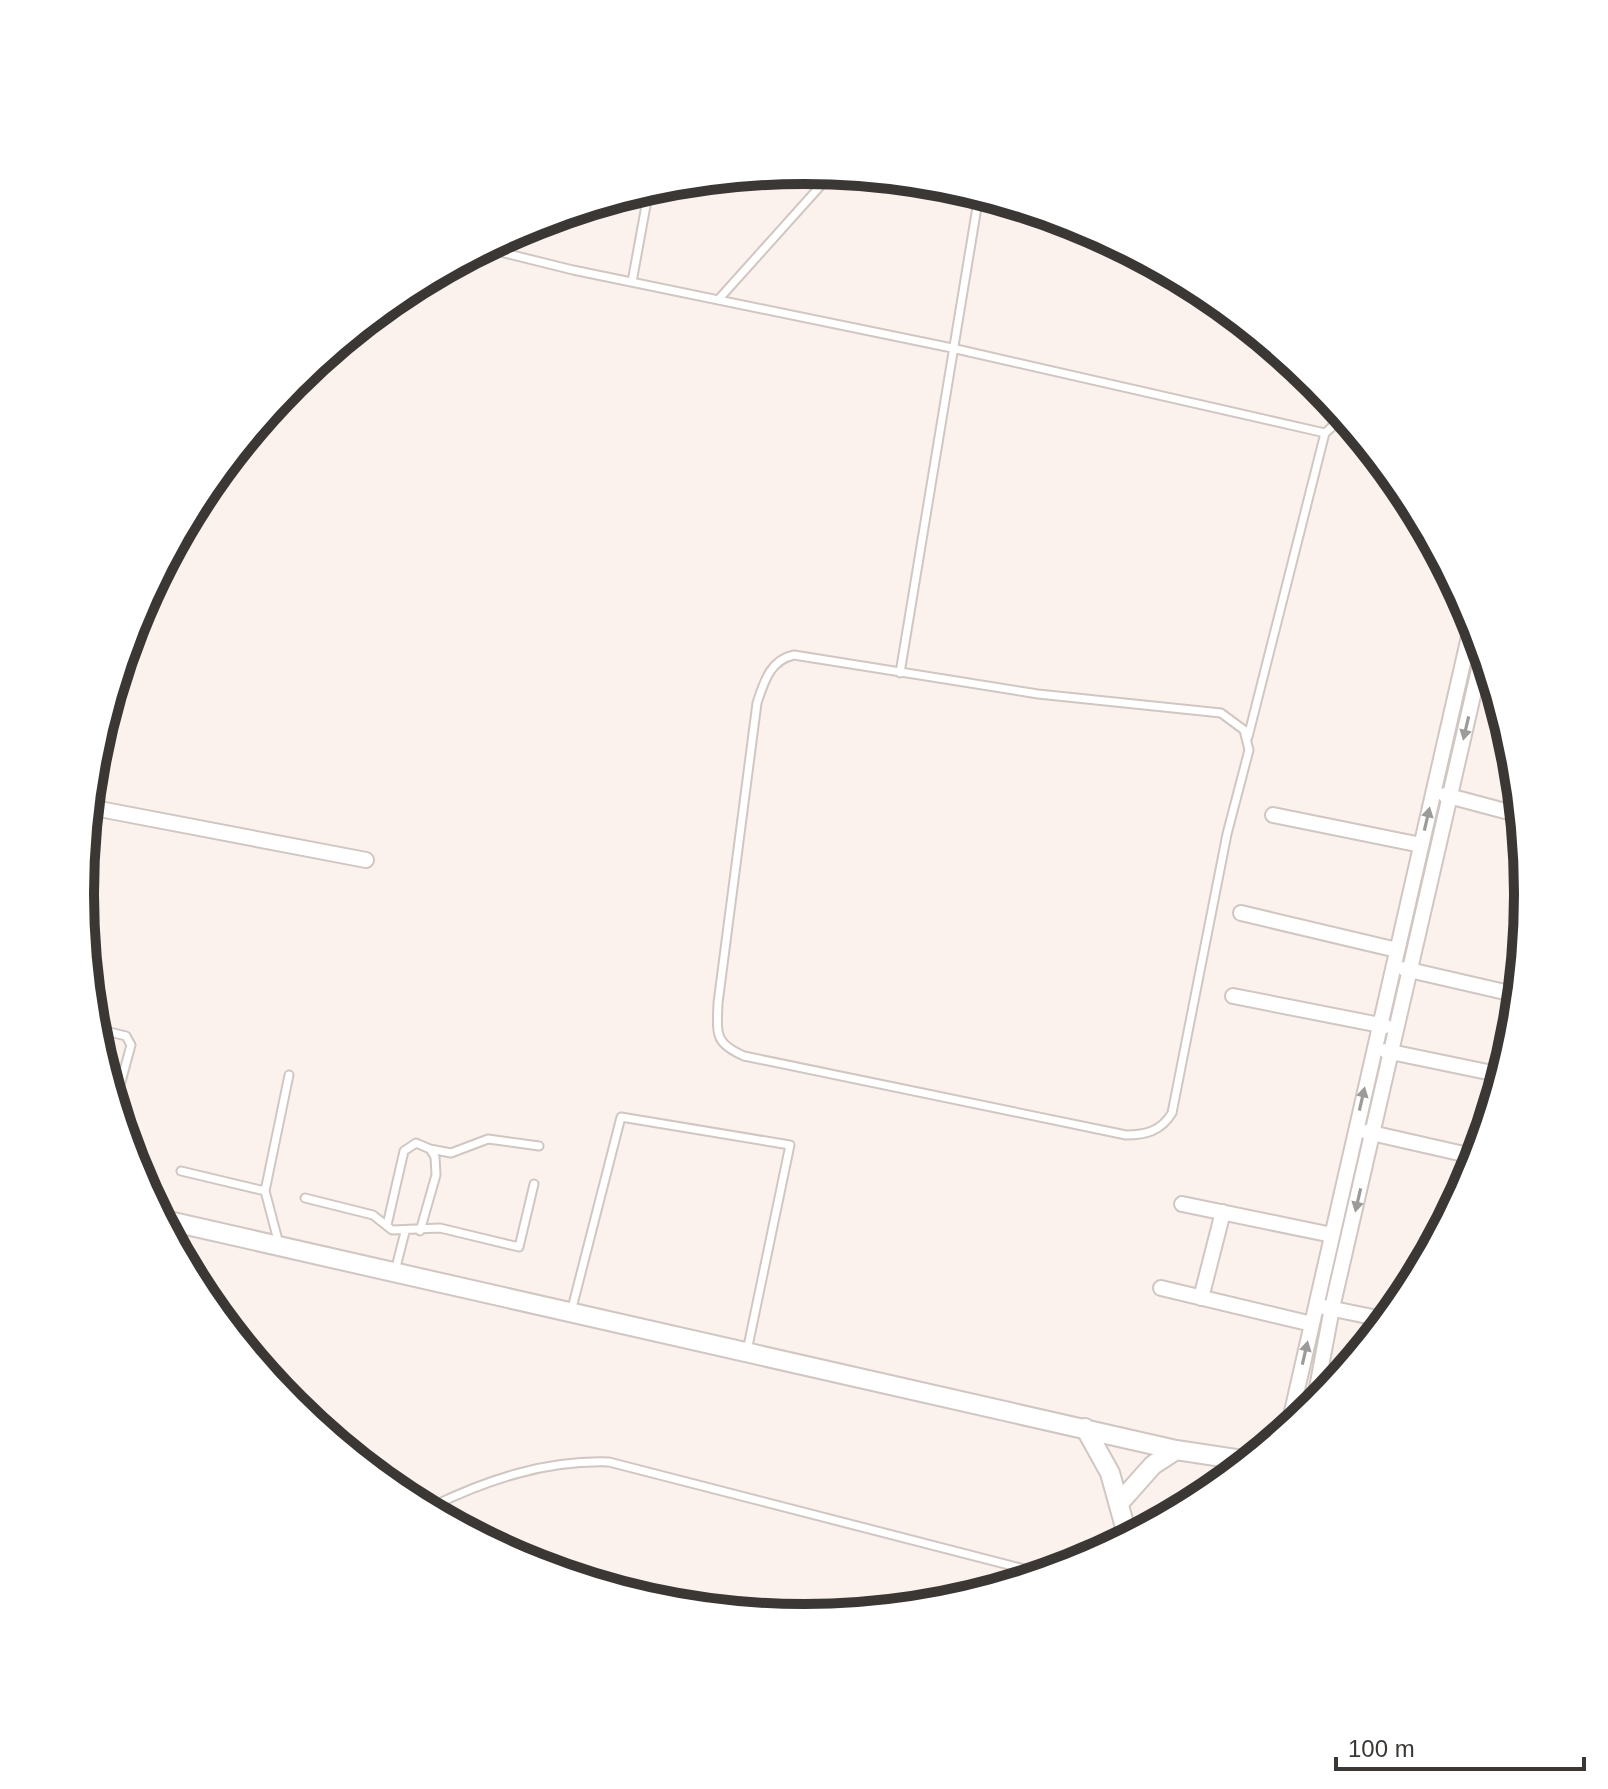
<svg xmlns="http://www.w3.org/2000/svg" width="1608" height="1789" font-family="Arial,sans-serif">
<rect width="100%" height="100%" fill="#fcf2ed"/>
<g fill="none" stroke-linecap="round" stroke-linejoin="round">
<g stroke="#d0c6c2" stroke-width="11">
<path id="service" d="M484,248L573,270L952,348L1325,433L1332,427L1337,408
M632,282L649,189
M718,300L832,173
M794,655L1038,694L1221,713L1244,730L1249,750L1227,834L1172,1113C1161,1131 1146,1135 1126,1135L744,1056C714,1043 717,1034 718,1003L757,703C764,682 770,660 794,655Z
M900,673L979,195
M1248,737L1325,433
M93,1028L126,1036L131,1045L115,1104
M430,1149L451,1153L488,1139L539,1146
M181,1171L265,1191
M305,1198L373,1215L392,1230L440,1228L519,1247L534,1184
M387,1225L404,1151L416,1143L430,1149L435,1157L436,1175L420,1231
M279,1244L265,1191L289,1075
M395,1271L405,1232
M571,1312L621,1117L790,1145L747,1351
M433,1506C489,1479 547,1460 609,1462L1044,1574"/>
</g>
<g stroke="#d0c6c2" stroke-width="18">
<path id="minor" d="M1445,795L1520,815
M89,807L366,860
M1273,815L1421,845
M1241,913L1397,950
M1405,969L1518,995
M1233,996L1385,1026
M1386,1051L1502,1075
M1367,1132L1477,1157
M1182,1204L1332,1235
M1161,1288L1312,1324
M1201,1298L1223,1212
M1324,1307L1387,1320
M1313,1409L1332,1308L1483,652
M1288,1429L1473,619"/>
</g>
<g stroke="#d0c6c2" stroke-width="22">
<path id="tertiary" d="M160,1219L1176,1450L1249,1461
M1085,1428L1110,1473L1128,1538
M1121,1501L1153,1465L1176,1450"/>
</g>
<use href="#service" stroke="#fff" stroke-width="7"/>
<use href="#minor" stroke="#fff" stroke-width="14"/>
<use href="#tertiary" stroke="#fff" stroke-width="18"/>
</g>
<defs><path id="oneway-solid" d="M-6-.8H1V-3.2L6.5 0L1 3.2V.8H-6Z" transform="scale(2)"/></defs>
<g fill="#9d9b9a">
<use href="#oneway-solid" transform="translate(1466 728) rotate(103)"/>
<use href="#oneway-solid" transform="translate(1427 819) rotate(-77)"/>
<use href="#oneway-solid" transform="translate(1362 1099) rotate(-77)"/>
<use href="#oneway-solid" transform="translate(1358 1200) rotate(103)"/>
<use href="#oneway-solid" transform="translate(1305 1353) rotate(-77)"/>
</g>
<path d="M0 0H1608V1789H0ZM94 894a710 710 0 1 1 1420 0a710 710 0 1 1-1420 0Z" fill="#fff" fill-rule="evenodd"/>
<path fill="none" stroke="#3b3735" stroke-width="10" d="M94 894a710 710 0 1 1 1420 0a710 710 0 1 1-1420 0Z"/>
<path d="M1336 1757v12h248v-12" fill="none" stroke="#3b3735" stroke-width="4"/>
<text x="1348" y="1757" font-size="24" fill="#3b3735" stroke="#ffffff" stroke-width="6" paint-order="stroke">100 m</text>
</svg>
